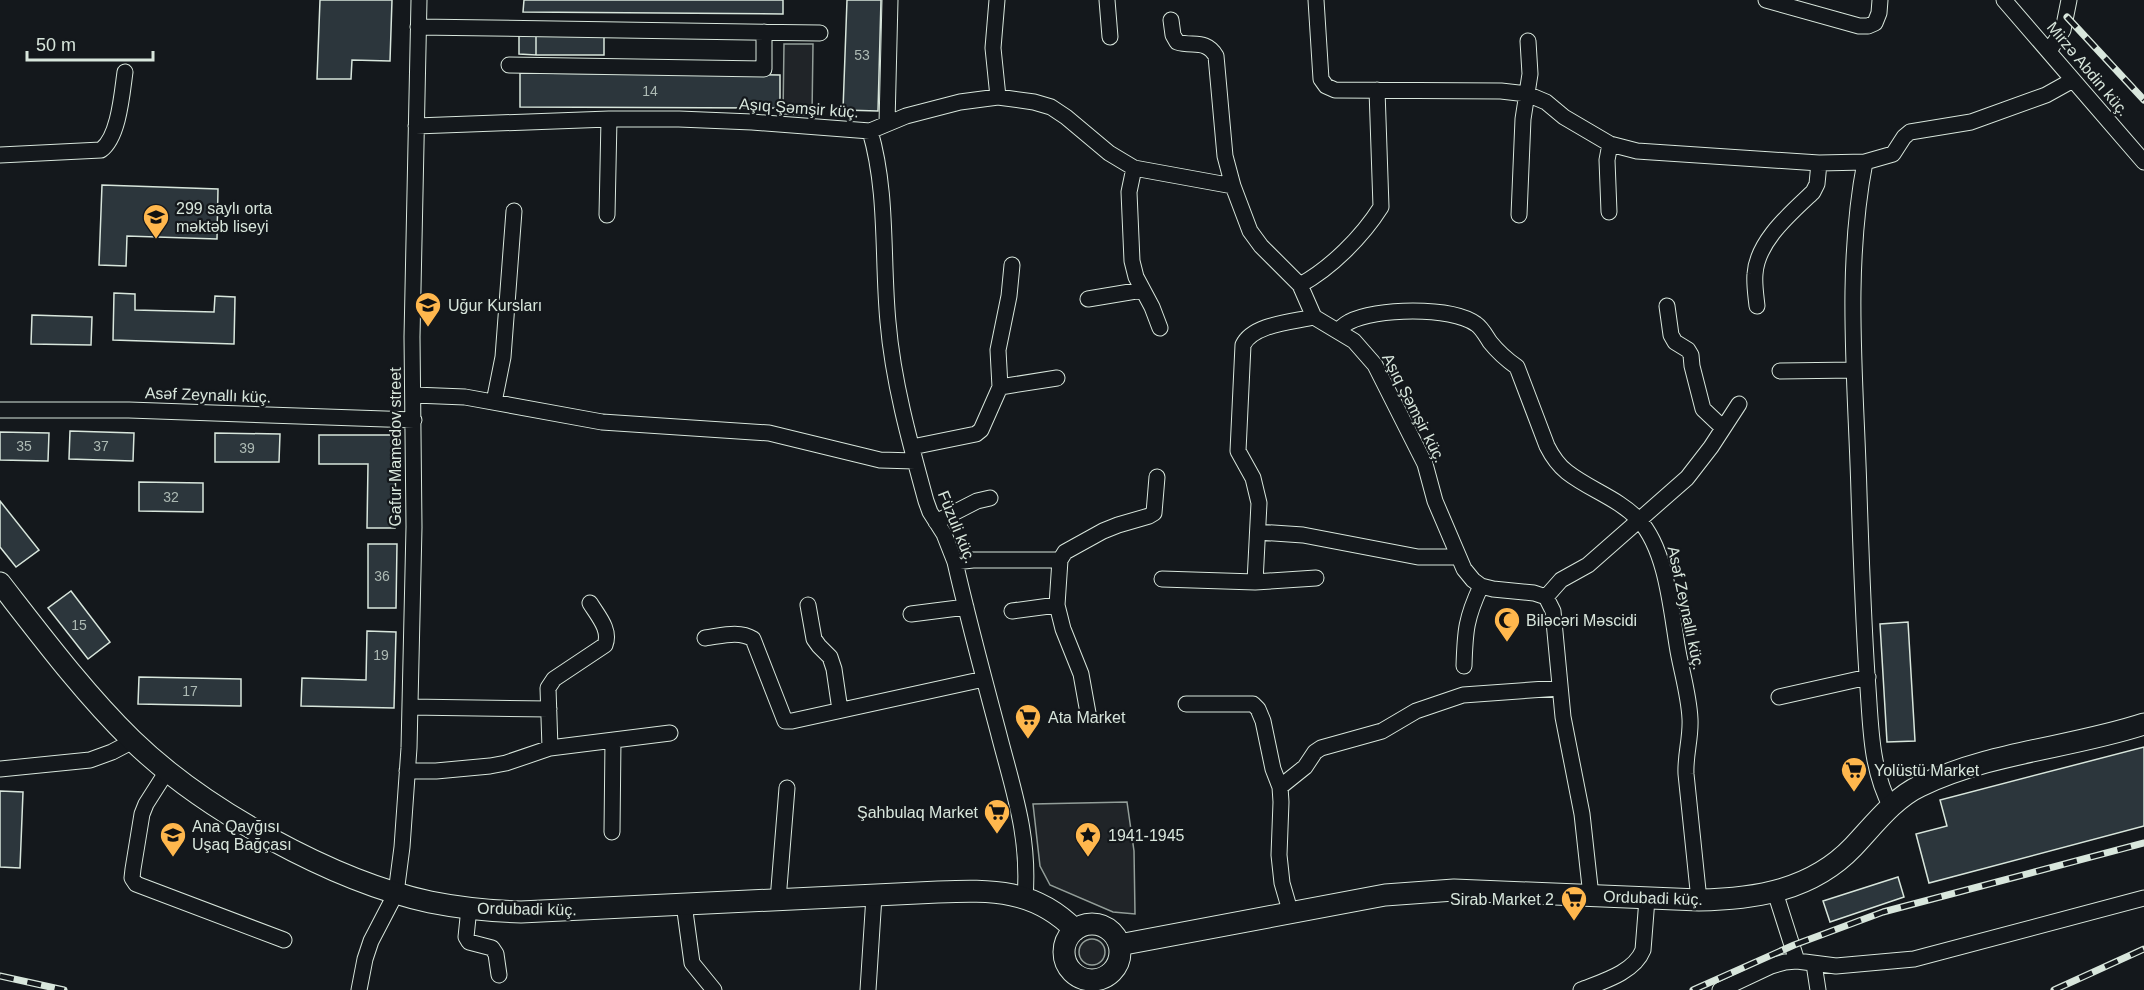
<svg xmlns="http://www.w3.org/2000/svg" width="2144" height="990" font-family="Arial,sans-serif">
<rect width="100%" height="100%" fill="#14181c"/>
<path fill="#202428" stroke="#939e99" stroke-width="1.5" d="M784,44H813L812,115L783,114Z
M1127,802L1134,851L1135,914L1113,912L1050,885L1040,866L1033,804Z
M1079 952a13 13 0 1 1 26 0a13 13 0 1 1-26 0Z"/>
<path fill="#2c363c" stroke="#d8e6dc" stroke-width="1.5" d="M320,0H392L390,61L352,60L351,79H317Z
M524,0H783V14L523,12Z
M847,0H881L878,111L843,110Z
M519,33H536V55L519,54Z
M536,33L604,34V55H536Z
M520,73L780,75V108L520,107Z
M102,185L218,189L217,239L127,236L126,266L99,265Z
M114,293L135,294V310L214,312L215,296L235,297L234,344L113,340Z
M32,315L92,317L91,345L31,344Z
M70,431L134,433L133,461L69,459Z
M0,432L49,433L48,461L0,460Z
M215,433L280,434L279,462H215Z
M319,435H396L395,528H367L368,464H319Z
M139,482L203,483V512L139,511Z
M0,501L39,550L16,567L0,547Z
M368,544H397L396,608H368Z
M71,591L110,642L88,659L48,608Z
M1908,622L1915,741L1887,742L1880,624Z
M367,631L396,632L394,708L301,706L302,678L366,680Z
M139,677L241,679V706L138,704Z
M2144,747V826L1929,883L1916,834L1947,826L1940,800Z
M0,791L23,792L20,868L0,867Z
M1898,877L1904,897L1830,922L1823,901Z"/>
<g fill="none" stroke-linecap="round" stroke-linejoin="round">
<g stroke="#d8e6dc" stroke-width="17">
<path id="minor" d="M997,0L993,48L998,97
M1107,0L1110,37
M1316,0L1321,79L1326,86L1335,90L1501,91L1527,94L1546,102L1564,117L1610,144L1637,151L1819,163L1865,162L1893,154L1904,137L1910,132L1971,122L2046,95L2073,80
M1766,0L1859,26H1868L1875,23L1879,13L1880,0
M2004,0L2144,162
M1171,20L1173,35L1177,42C1193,47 1206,39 1216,56L1225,156L1233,186
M418,27L820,33
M2049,51L2063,30L2069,0
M509,65L764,69V32
M887,123L890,0
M416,126L609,119H679L752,122L870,131L906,116L960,102L998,97L1034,102L1051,107L1066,117L1109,153L1134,168L1233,186L1250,231L1261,246L1300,285L1314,317L1354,341L1375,365L1425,464L1435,501L1464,569L1473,580L1481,586L1493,589L1534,593L1546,597L1553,611L1563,717L1582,814L1591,896
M870,131C888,192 882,259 888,322C893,382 910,443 926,501L930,512L944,534L955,562C968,619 983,675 998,731C1013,790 1030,835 1025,898
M0,155L101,150C119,137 122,93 125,72
M1865,162C1844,270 1856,383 1859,493C1861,554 1863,614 1867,675C1871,720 1869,766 1891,807
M1134,168L1129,192L1132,261L1136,277L1152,307L1160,328
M1609,212L1607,160L1610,144
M607,215L609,119
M1519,215L1523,119L1530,74L1528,41
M1300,285C1331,268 1362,237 1381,207L1377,90
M1088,299L1142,290
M1667,306L1671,335L1675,342L1688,350L1691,355L1692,366L1703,409L1723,428
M1757,306C1756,296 1754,284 1755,274C1757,241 1791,213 1813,192L1817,184L1819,163
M1338,330C1342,327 1345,324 1349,322C1375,308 1451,306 1476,324C1482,328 1486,336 1490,342C1498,352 1507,360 1517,367L1547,446C1552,456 1558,465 1567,472C1590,490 1618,498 1639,520C1667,551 1671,611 1678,651C1682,673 1689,696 1690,719C1691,738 1685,755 1686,774L1699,900
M1780,371L1854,370
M1000,387L1057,378
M414,395L465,397L602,422L769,433L880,460L915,461
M494,402L503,357L514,211
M0,410H129L414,420
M912,447L976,434L981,430L1000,387L998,350L1009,296L1012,265
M936,522L977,501L990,498
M1258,532L1303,535L1418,557H1457
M955,562L973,560H1060
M1162,579L1255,582L1316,578
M1255,582L1259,503L1253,478L1238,451L1243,345C1253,324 1293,322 1314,317
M1546,597L1561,580L1588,565L1687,478L1711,447L1739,404
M808,605L814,639L819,646L830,657L834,669L840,710
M1012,611L1057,605
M911,614L966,607
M705,638C721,636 739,630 753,639L785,721H792L984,679
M1464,666C1465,631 1466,618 1481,586
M1779,697L1868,677
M1186,704H1253L1258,709L1263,721L1273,769L1280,787L1281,802L1279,855L1282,883L1291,914
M410,707L549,709
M1088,713L1081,674L1063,629L1057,605L1060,560L1065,552L1103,531L1118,525L1149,516L1154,513L1157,477
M550,748L548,688L554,679L605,645C611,630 598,616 590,603
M0,769L90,760L112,752L133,741
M167,771L146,804L142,814L133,869L132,878L136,884L284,940
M407,771H436L490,766L506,763L550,748L670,733
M1280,787L1305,767L1315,752L1321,748L1382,731L1416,711L1463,695L1560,688
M612,832L613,740
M1775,892L1797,961
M778,900L787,788
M684,904L692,963L714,990
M469,908L466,937L469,942L492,948L496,954L499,975
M1814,964L1818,990
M359,990L365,959L371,941L396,893L402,847L409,748L414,527L412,337L419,0
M868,990L874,896
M1581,990C1601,982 1634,973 1643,950L1647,899
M1720,990L1771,966L1785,962L1797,961L1836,966L1914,959L2144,898"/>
</g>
<g stroke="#d8e6dc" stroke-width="23">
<path id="secondary" d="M0,583C42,637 84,693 132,740C204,810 333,881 430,902C460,908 490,911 521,912L938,892C992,890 1035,889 1075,930
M1064 952a28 28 0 1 1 56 0a28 28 0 1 1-56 0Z
M1119,945L1385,895L1454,890L1699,900C1756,899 1812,890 1853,847C1873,826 1894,798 1920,786C1990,752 2071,748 2144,724"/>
</g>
<use href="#minor" stroke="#14181c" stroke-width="15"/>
<use href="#secondary" stroke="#14181c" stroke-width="21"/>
<g stroke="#d8e6dc" stroke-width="7">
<path id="rail" d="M2067,17L2144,100
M0,976L64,990
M1693,990L1794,945L1883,912L2144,843
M2054,990L2144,949"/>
</g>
<use href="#rail" stroke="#14181c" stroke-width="4.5" stroke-dasharray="14" stroke-linecap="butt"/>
</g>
<defs>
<g id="school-pin" transform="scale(1.35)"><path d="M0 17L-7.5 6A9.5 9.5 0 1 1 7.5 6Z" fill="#ffb74d" stroke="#14181c"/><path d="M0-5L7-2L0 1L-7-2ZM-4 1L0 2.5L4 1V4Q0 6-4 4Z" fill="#111"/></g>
<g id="university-pin" transform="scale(1.35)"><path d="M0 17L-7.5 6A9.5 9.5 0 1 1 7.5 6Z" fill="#ffb74d" stroke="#14181c"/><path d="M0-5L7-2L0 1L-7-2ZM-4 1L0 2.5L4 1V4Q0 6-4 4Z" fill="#111"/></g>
<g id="mosque-pin" transform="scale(1.35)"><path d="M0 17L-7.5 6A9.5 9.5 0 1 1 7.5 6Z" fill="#ffb74d" stroke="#14181c"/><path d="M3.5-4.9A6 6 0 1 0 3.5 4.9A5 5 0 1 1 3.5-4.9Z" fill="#111"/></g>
<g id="supermarket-pin" transform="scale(1.35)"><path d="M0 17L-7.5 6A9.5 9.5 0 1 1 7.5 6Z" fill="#ffb74d" stroke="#14181c"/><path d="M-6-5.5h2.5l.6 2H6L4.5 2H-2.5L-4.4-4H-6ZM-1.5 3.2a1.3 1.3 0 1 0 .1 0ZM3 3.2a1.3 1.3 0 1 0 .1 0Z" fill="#111"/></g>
<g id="sight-pin" transform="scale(1.35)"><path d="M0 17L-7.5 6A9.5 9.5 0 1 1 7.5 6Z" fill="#ffb74d" stroke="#14181c"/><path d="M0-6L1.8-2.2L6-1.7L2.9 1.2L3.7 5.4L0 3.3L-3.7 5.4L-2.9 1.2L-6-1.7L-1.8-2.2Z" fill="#111"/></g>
</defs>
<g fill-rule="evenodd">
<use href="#school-pin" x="156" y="217"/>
<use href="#university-pin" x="428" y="305"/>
<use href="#mosque-pin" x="1507" y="620"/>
<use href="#supermarket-pin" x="1028" y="717"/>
<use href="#supermarket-pin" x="1854" y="770"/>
<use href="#supermarket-pin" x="997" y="812"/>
<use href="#school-pin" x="173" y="835"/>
<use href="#sight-pin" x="1088" y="835"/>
<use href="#supermarket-pin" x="1574" y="899"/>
</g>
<g text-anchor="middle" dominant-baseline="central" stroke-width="4.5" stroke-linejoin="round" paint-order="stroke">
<g font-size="14" fill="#adbab4">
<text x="862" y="55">53</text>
<text x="650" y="91">14</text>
<text x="24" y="446">35</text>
<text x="101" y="446">37</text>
<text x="247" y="448">39</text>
<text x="171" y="497">32</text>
<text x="382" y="576">36</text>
<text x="79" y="625">15</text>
<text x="381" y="655">19</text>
<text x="190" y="691">17</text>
</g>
<g font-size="16" fill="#d8e6dc" stroke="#14181c">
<text transform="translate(2088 69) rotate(50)">Mirzə Abdin küç.</text>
<text transform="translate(799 108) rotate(4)">Aşıq Şəmşir küç.</text>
<text transform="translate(208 395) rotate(2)">Asəf Zeynallı küç.</text>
<text transform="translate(1414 408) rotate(63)">Aşıq Şəmşir küç.</text>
<text transform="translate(395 447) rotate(-90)">Gafur Mamedov street</text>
<text transform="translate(957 527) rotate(68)">Füzuli küç.</text>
<text transform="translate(1686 608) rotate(78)">Asəf Zeynallı küç.</text>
<text transform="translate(1653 898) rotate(2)">Ordubadi küç.</text>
<text transform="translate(527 909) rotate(1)">Ordubadi küç.</text>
</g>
<g font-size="16" fill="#d8e6dc" stroke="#14181c" text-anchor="start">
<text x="176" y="208">299 saylı orta<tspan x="176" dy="18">məktəb liseyi</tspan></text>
<text x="448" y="305">Uğur Kursları</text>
<text x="1526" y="620">Biləcəri Məscidi</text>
<text x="1048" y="717">Ata Market</text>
<text x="1874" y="770">Yolüstü Market</text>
<text x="978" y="812" text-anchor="end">Şahbulaq Market</text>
<text x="192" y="826">Ana Qayğısı<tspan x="192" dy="18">Uşaq Bağçası</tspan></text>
<text x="1108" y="835">1941-1945</text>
<text x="1554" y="899" text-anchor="end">Sirab Market 2</text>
</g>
</g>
<path d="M27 51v9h126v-9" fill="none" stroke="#d8e6dc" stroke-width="3"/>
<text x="36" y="51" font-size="18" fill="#d8e6dc" stroke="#14181c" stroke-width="4.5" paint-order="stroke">50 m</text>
</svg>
